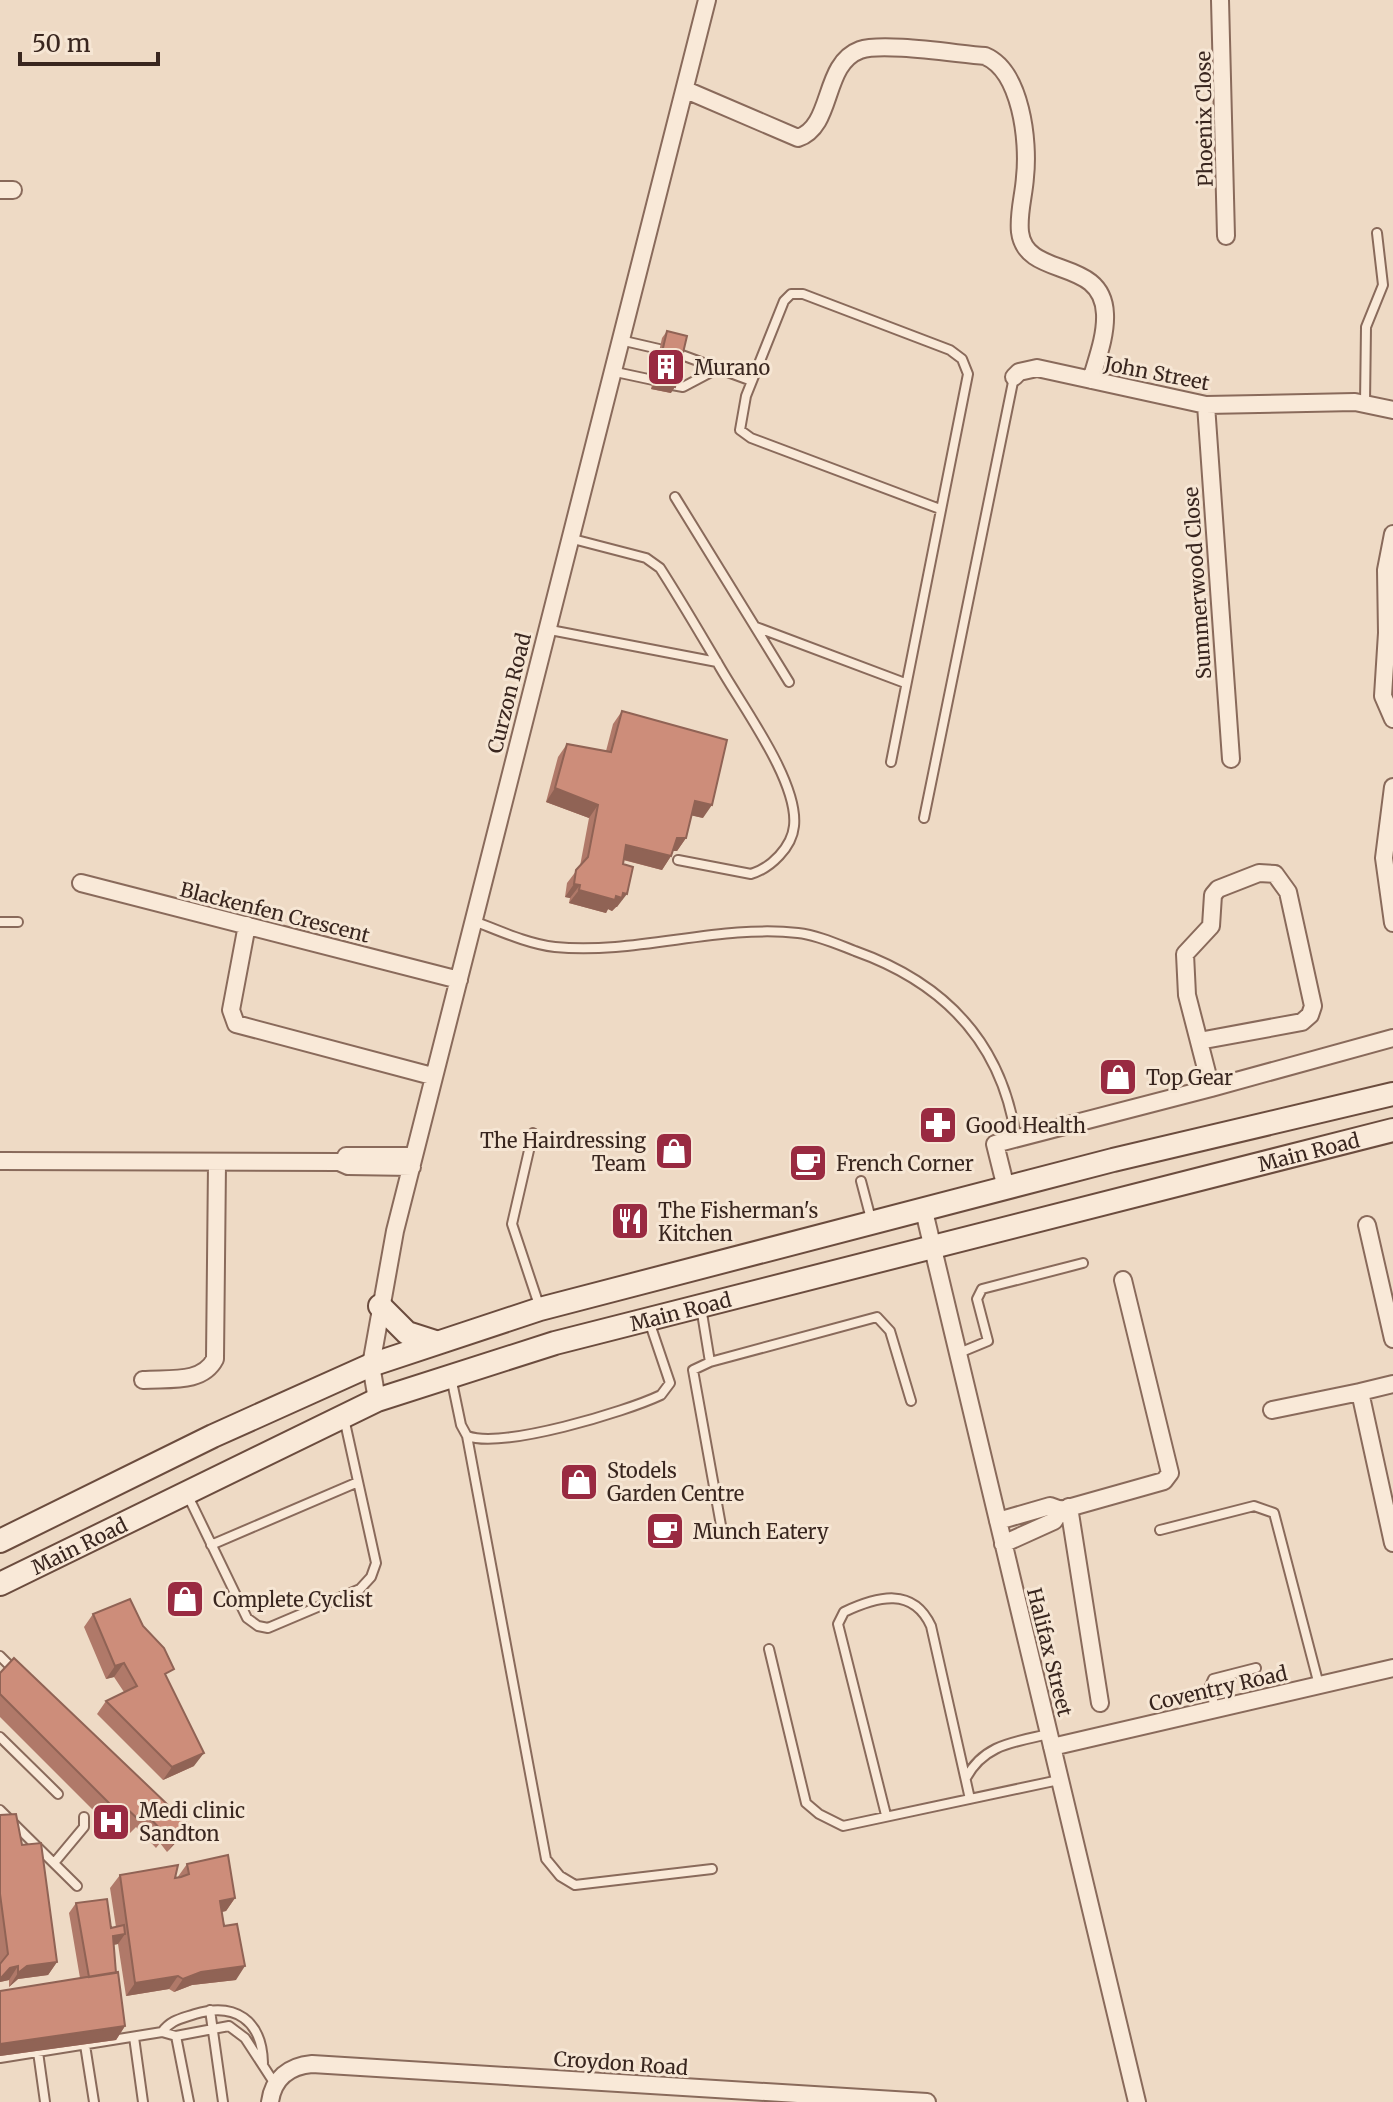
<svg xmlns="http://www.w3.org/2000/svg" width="1393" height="2102" font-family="Merriweather,serif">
<rect width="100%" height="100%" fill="#eedac5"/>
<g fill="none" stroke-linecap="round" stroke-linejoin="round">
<g stroke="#896a5b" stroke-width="12">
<path id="service" d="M620,340L659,349
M679,354L752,381
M611,371L653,380
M672,385L683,387L717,369
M1365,403L1366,327L1383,285L1377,233
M675,497L789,682
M569,538L646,558L660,568C680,599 698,630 717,662C739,702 799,781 794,826C792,847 771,868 751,874L678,860
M756,627L905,683
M545,629L717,662
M891,762L968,374L962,359L950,350L803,294H791L784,301L746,396L740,430L751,438L940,509
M924,818L1014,377
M474,921C500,931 528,944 555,947C636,955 719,924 798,933C817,935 837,944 855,951C945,983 1002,1043 1016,1138
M0,922H18
M533,1133L512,1224L540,1308
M861,1181L871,1219
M701,1307L710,1362L877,1317L890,1331L911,1401
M959,1353L988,1341L977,1299L982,1289L1083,1263
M710,1362L693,1370L722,1531
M451,1377L461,1425L467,1436C503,1449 625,1412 661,1395L670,1383L649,1321
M467,1436L546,1859L560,1876L575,1885L712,1869
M188,1496L247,1618L258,1626L268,1628L360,1589L371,1577L376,1563L344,1418
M1160,1530L1254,1506L1274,1513L1319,1685
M211,1545L358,1482
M769,1649L806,1803L819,1814L843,1826L1059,1780
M0,1656L14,1670
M1215,1709L1210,1686L1213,1679L1256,1668
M0,1737L58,1794
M966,1778C984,1744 1015,1742 1049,1734
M0,1810L77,1886
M886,1815L838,1624L844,1612C878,1596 913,1587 931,1626L970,1799
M54,1863L84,1827V1817
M210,2010L223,2102
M162,2032C171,2020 180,2019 195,2014C235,2002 262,2020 263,2063
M176,2036L189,2102
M134,2037L143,2102
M85,2045L94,2102
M38,2052L45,2102
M0,2058L162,2032L176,2036L229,2026L245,2038L275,2084"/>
</g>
<g stroke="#896a5b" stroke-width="20">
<path id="minor" d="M1220,0L1226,236
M686,90L798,138C834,126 822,64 860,50C883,42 957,54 985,56C1021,71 1029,141 1025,177C1024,195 1018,213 1020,232C1026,280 1103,256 1105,314C1106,336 1097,359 1091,380
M0,190H13
M1014,377L1019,372L1037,368L1206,405L1355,402L1393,410
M1206,405L1231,759
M1393,534L1386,570L1387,633L1383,696L1393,719
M1393,787L1384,858L1393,923
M81,883L459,980
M247,925L231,1010L236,1024L432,1076
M1211,1088L1393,1038
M346,1156H407
M0,1161L339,1162L348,1166L412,1167
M1006,1188L995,1144L1211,1088L1187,995L1185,954L1211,926L1213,895L1218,889L1259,873L1275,874L1288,892L1313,1006L1310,1015L1302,1022L1199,1041
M924,1211L1137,2102
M1367,1225L1393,1339
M143,1380C169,1378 202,1384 215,1359L217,1164
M1360,1392L1393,1384
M377,1400L371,1365L395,1231L707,0
M1272,1410L1360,1392L1393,1543
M1069,1507L1100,1703
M998,1521L1050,1506L1061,1510L1164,1481L1170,1473L1123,1280
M1003,1544L1054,1521L1061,1510
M1052,1747L1393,1668
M270,2102C273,2079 289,2066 312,2064L927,2102"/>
</g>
<g stroke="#6b4c3e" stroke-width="26">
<g id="secondary">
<path d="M380,1306L407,1333L435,1342"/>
<path d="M0,1541L213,1436L371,1365L540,1309L1113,1160L1393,1094"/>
<path id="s1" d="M0,1584L377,1400L555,1343L1393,1130"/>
</g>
</g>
<use href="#service" stroke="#f9e9d8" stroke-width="8"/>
<use href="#minor" stroke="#f9e9d8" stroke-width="16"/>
<use href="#secondary" stroke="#f9e9d8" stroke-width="22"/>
</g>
<path fill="#b07969" d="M667,331L671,393L651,389L662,338Z
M622,711L703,818L691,815L686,838L677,851H673L671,856L662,870L623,860L617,907H616L612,911L608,909L606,913L569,903L570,898L565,897L567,883L580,866L589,818L546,802L558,757L567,744L606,751L613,724Z
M93,1614L167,1679L194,1766L163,1780L97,1714L106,1701L124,1692L114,1677L106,1679L84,1627Z
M0,1673L180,1838L167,1852L160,1843L156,1848L136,1827L130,1833L114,1819L108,1825L0,1717Z
M0,1815L22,1845L57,1962L48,1975L18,1979L9,1987V1980L0,1982Z
M187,1864L235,1898L226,1911L222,1912L236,1980L192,1985L174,1992L169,1989L126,1996L118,1944L113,1945L116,1973L125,2026L116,2040L0,2056V1991L80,1978L69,1913L76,1903L111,1928L116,1927L110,1888L120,1875L177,1878Z"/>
<path fill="#906355" d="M655,382L675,387L671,393L651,389Z
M555,788L598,805L589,818L546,802Z
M695,801L712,805L703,818L685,814Z
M677,838H686L677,851H668Z
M626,845L671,856L662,870L617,858Z
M574,884L580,885L570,898L565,897Z
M579,890L616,896L623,893L627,894L617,907H616L612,911L608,909L606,913L569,903Z
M124,1663L114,1677L106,1679L115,1666Z
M204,1753L194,1766L163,1780L172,1767Z
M189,1825L180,1838L167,1852L177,1839Z
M235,1898L226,1911L210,1914L220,1901Z
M125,1934L118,1944L106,1946L113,1936Z
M57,1962L48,1975L18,1979L9,1987L18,1973L27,1966Z
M18,1966L9,1980L0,1982V1979L10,1968Z
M245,1966L236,1980L192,1985L174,1992L183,1979L201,1972Z
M178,1976L169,1989L126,1996L135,1983Z
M125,2026L116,2040L0,2056V2044Z"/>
<path fill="#cd8d7a" stroke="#906355" stroke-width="2" d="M667,331L687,336L675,387L655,382Z
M622,711L727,740L712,805L695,801L686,838H677L671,856L626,845L623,864L633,867L627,894L623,893L622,898L616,896L615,900L579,890L580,885L574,884L576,870L588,857L598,805L555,788L567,744L611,752Z
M130,1599L143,1626L164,1648L174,1669L165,1674L204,1753L172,1767L106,1701L137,1686L124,1663L115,1666L93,1614Z
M14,1658L189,1825L177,1839L169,1830L166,1835L145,1813L139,1820L124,1806L118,1812L0,1694V1673Z
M16,1814L22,1845L41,1843L57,1962L27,1966L18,1973V1966L10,1968L0,1979V1964L8,1954L0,1894V1815Z
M228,1855L235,1898L220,1901L224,1926L237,1924L245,1966L201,1972L183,1979L178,1976L135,1983L120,1875L178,1865L175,1878L181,1877L189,1874L187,1864Z
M107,1899L111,1928L124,1925L125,1934L113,1936L116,1973L89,1977L76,1903Z
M118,1972L125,2026L0,2044V1991Z"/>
<defs>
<g id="building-square" transform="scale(2)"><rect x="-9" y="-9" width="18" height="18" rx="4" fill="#992a41" stroke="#f6e6d4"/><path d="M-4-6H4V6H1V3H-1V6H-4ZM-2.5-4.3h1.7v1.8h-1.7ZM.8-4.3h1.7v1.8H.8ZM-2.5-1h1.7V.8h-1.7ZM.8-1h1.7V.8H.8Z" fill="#fff"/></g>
<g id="shop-square" transform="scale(2)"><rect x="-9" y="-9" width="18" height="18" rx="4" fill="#992a41" stroke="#f6e6d4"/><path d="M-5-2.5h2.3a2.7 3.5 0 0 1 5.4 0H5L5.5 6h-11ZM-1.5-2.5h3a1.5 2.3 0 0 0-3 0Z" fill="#fff"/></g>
<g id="pharmacy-square" transform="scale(2)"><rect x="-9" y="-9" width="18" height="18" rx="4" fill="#992a41" stroke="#f6e6d4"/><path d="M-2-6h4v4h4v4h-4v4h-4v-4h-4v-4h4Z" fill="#fff"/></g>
<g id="cafe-square" transform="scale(2)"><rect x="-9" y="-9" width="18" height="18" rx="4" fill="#992a41" stroke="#f6e6d4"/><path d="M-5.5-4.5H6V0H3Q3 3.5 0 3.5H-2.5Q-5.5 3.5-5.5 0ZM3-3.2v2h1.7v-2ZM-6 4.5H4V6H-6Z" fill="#fff"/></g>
<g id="restaurant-square" transform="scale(2)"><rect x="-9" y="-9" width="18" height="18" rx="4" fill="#992a41" stroke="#f6e6d4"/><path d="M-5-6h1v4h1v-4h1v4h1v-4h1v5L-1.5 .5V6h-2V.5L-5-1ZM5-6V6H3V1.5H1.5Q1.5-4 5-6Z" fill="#fff"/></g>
<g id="hospital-square" transform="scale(2)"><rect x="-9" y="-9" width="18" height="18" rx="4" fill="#992a41" stroke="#f6e6d4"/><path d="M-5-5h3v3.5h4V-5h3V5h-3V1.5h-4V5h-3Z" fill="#fff"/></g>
</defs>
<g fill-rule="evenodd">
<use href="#building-square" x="666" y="367"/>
<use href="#shop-square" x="1118" y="1077"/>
<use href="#pharmacy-square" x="938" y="1125"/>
<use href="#shop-square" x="674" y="1151"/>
<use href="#cafe-square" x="808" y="1163"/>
<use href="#restaurant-square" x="630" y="1221"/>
<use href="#shop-square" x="579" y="1482"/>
<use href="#cafe-square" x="665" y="1531"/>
<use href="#shop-square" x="185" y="1599"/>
<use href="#hospital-square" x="111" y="1822"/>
</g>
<g text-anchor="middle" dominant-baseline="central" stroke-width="6" stroke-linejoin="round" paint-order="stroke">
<g font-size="20" fill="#39261f" stroke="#f6e6d4">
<text transform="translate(1204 119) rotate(-91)">Phoenix Close</text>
<text transform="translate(1157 373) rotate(11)">John Street</text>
<text transform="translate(1197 583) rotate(-94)">Summerwood Close</text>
<text transform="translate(509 693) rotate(-76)">Curzon Road</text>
<text transform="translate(275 912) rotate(14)">Blackenfen Crescent</text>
<text stroke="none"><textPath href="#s1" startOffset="1384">Main Road</textPath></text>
<text stroke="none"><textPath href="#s1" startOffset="736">Main Road</textPath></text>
<text stroke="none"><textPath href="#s1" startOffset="88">Main Road</textPath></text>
<text transform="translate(1050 1652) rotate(76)">Halifax Street</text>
<text transform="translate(1218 1688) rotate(-13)">Coventry Road</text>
<text transform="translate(621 2063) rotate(4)">Croydon Road</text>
</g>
<g font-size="20" fill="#39261f" stroke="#f6e6d4" text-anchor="start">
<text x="694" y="367">Murano</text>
<text x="1146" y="1077">Top Gear</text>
<text x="966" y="1125">Good Health</text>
<text x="646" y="1140" text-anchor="end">The Hairdressing<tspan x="646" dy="23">Team</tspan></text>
<text x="836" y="1163">French Corner</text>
<text x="658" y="1210">The Fisherman's<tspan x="658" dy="23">Kitchen</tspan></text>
<text x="607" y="1470">Stodels<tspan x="607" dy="23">Garden Centre</tspan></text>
<text x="693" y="1531">Munch Eatery</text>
<text x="213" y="1599">Complete Cyclist</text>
<text x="139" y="1810">Medi clinic<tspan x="139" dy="23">Sandton</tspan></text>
</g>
</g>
<path d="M20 52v12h138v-12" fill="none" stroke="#39261f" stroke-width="4"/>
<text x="32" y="52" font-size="24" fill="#39261f" stroke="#f6e6d4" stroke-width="6" paint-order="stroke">50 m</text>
</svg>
